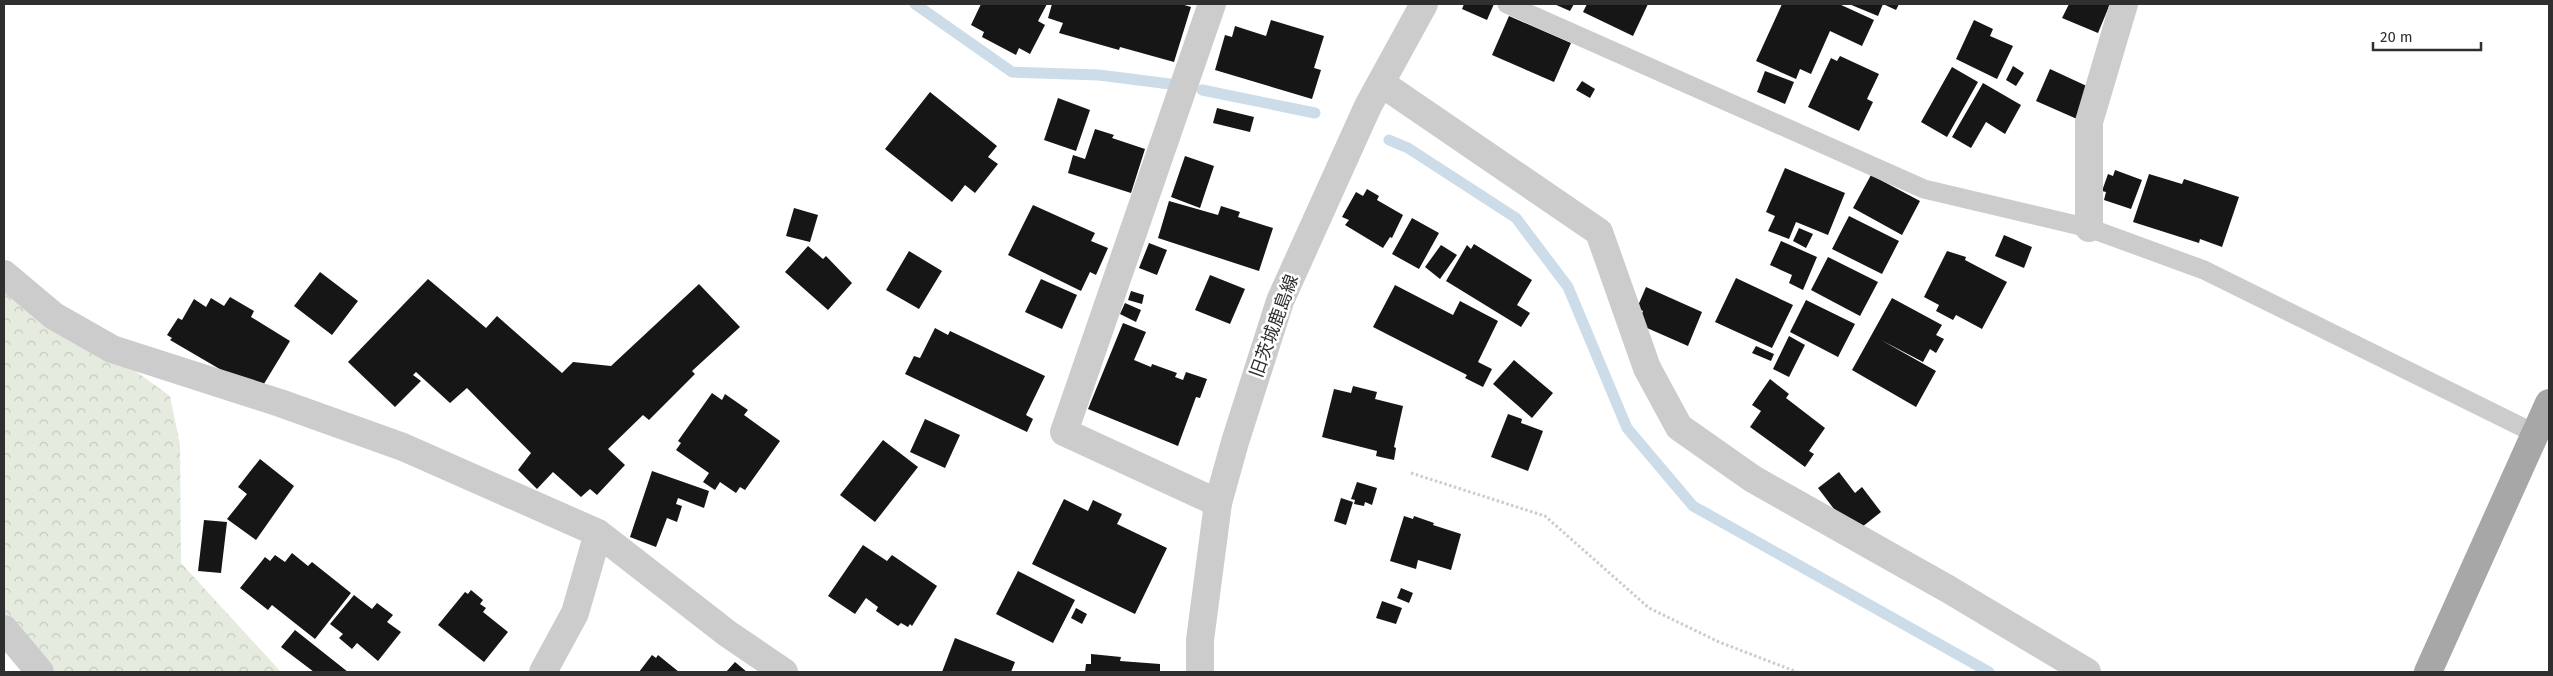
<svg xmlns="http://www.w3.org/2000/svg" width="2553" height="676" font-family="'Fira Sans','Noto Sans JP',sans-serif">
<defs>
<pattern id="forest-crowns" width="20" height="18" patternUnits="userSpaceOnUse" patternTransform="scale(1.25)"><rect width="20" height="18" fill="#e5ebde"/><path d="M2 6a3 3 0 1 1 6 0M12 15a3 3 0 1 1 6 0" fill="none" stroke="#c5cabf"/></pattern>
</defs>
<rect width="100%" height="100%" fill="#fff"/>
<path fill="url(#forest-crowns)" d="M4,276L170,396L180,445L181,563L281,672H44L4,629Z"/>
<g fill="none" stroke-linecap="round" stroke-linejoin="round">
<path stroke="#ccdde9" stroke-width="11" d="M915,4L1012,72L1099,75L1170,84
M1202,90L1315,113
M1389,140L1408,148L1516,218L1568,287L1627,428L1693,506L1989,672"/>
</g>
<path fill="#161616" d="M981,4H1047L1038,21L1045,25L1030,54L1019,48L1016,55L982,37L984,32L971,25Z
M1052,4H1181L1191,7L1174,62L1120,47L1119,50L1059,33L1063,23L1048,18Z
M1464,4H1494L1487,20L1462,9Z
M1554,4H1574L1570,11Z
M1587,4H1648L1633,36L1583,12Z
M1782,4H1839L1874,20L1862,46L1830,31L1811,74L1800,69L1796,79L1756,61Z
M1849,4H1899L1896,10L1883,4L1878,16Z
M2069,4H2110L2098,33L2062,18Z
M1509,16L1571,43L1554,82L1492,55Z
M1271,20L1324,36L1314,68L1321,70L1312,99L1215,70L1225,35L1232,37L1235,26L1266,36Z
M1974,20L1993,29L1990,36L2013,46L1997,79L1956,59Z
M1840,56L1879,74L1867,99L1873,102L1859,131L1808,107L1831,58L1837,61Z
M2013,66L2024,73L2016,86L2006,80Z
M1952,67L1978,82L1947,137L1921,122Z
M2050,69L2091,88L2077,119L2036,101Z
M1765,71L1794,82L1785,104L1757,92Z
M1582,81L1595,89L1590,98L1576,90Z
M1983,83L2021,105L2005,134L1986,122L1971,148L1952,137Z
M930,92L997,146L988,157L998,164L975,193L965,185L952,202L885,149Z
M1058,98L1090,110L1076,151L1044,140Z
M1217,108L1254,117L1250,132L1213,123Z
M1095,129L1114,135L1112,138L1145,149L1131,193L1068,173L1073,155L1085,159Z
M1185,156L1214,166L1200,208L1171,197Z
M1785,168L1845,193L1828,235L1796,222L1789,239L1768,231L1775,216L1766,212Z
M2115,170L2142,180L2131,209L2104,200L2106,192L2102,191L2108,174L2113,176Z
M2149,174L2182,184L2184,179L2239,197L2222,247L2200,239L2199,243L2133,222Z
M1871,175L1920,201L1902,235L1853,208Z
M1367,189L1379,196L1377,200L1403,215L1392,238L1390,237L1383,248L1345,225L1349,220L1342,217L1356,192L1363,196Z
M1169,201L1218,215L1221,206L1240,212L1238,217L1273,228L1259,271L1158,238Z
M1033,205L1095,233L1091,241L1108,248L1096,275L1090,272L1081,291L1008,255Z
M794,208L818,215L810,242L786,236Z
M1849,216L1899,241L1882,274L1832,249Z
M1412,218L1439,233L1419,269L1392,254Z
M1799,228L1813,234L1806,248L1793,241Z
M2004,235L2032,247L2024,268L1995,256Z
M1781,241L1817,257L1803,290L1789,283L1792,275L1770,265Z
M1149,243L1167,250L1157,275L1139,268Z
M1474,244L1532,280L1517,305L1530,313L1521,327L1446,281L1467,245L1471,249Z
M1441,245L1457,255L1440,279L1425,267Z
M808,246L823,259L826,256L852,283L828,310L785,272Z
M909,251L942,271L919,309L886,290Z
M1947,251L1966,257L1965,260L2007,282L1982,329L1956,315L1953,320L1936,311L1939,305L1924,297Z
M1828,257L1878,282L1860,316L1811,290Z
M320,272L358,301L332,335L294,306Z
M1210,275L1245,289L1230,324L1195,310Z
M1736,278L1793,305L1772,348L1715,322Z
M428,279L486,328L497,316L562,373L573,362L611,366L699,284L740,327L692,371L695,374L649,420L643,415L608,449L625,465L597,495L590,489L581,497L553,472L537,489L518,470L531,453L467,388L450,403L416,372L413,375L421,381L395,407L348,362Z
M1041,279L1077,295L1062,329L1025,312Z
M1395,285L1453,315L1460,301L1498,321L1478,362L1492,369L1483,387L1465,378L1467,375L1373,327Z
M1646,287L1702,312L1688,346L1638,324L1643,311L1637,308Z
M1131,291L1144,295L1142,304L1128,300Z
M230,297L254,311L251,317L290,341L259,392L170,340L172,338L167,335L178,318L182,320L194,299L206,307L211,298L224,306Z
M1892,298L1942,325L1936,335L1944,339L1936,353L1930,349L1923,362L1881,340L1936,371L1916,407L1852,370Z
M1806,300L1855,324L1838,357L1790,332Z
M1125,303L1141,310L1136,322L1120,314Z
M1123,323L1146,332L1134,360L1151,367L1152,364L1177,373L1175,377L1183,380L1186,372L1207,379L1200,398L1196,397L1178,446L1088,409Z
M935,328L948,335L950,331L1045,376L1026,415L1033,419L1027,432L905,374L914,356L920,358Z
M1789,336L1805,345L1789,377L1773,369Z
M1756,346L1774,354L1771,361L1752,353Z
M1514,360L1553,393L1532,418L1493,384Z
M1770,379L1789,394L1786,398L1825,428L1809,451L1814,454L1805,467L1750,427L1761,411L1752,405Z
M1353,386L1377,392L1375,399L1403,406L1394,447L1396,448L1394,460L1376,456L1377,451L1322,437L1334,389L1351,393Z
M712,393L722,400L725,394L748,410L744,415L780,441L745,490L740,487L736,493L720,482L715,490L703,482L709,473L676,450L681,443L678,441Z
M1508,414L1522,419L1521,423L1543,431L1528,471L1491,457Z
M925,419L960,435L945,468L910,452Z
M883,440L918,467L875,522L840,495Z
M260,459L294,486L256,540L227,519L247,494L238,487Z
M652,471L709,491L704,508L678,498L676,504L682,506L677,522L667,518L656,547L630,537Z
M1839,472L1855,493L1862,487L1881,512L1857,531L1850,530L1818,488Z
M1357,482L1377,488L1372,505L1365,502L1364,506L1354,504L1355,500L1351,499Z
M1341,498L1353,502L1346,525L1334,521Z
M1064,499L1088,511L1093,500L1122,514L1117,524L1167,548L1135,614L1032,564Z
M1404,516L1413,519L1414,516L1434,523L1433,525L1461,534L1451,570L1418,560L1416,569L1390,561Z
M204,520L227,522L221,573L198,571Z
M863,545L887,561L892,555L937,586L912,626L910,624L908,627L901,623L898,626L876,611L878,607L866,598L855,614L828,596Z
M292,553L308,566L312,562L351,593L315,639L272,605L268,610L240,588L265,557L270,561L275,555L285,562Z
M1018,571L1075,600L1053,643L996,614Z
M1401,588L1413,593L1409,603L1397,598Z
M471,590L483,600L480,604L486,608L483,612L508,632L484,662L438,625L465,592L468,594Z
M354,595L372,609L377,603L393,615L387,622L401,632L378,661L357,643L352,649L339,638L343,634L330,624Z
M1382,601L1402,608L1396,624L1376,618Z
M1076,608L1087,614L1082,624L1071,618Z
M295,630L348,672H314L281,647Z
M955,638L1015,662L1011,672H942Z
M1091,654L1121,657L1120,661L1160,664V672H1085L1086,664H1091Z
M652,655L656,658L658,655L679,672H639Z
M735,662L747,672H726Z"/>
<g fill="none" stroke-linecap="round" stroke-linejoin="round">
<path stroke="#ccc" stroke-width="3" stroke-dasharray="2.5 2.5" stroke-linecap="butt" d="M1411,473L1545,516L1649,608L1719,642L1797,672"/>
<path stroke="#ccc" stroke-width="19" d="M1507,4L1924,189L2089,228L2204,270L2536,434"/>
<path stroke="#ccc" stroke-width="28" d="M1212,4L1064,432L1218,503
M1381,83L1599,232L1647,368L1679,427L1753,479L1948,589L2087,672
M2089,228V122L2124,4
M4,274L54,316L112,349L280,403L403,447L598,533L728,634L784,672
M4,629L40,672
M543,672L575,613L598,533"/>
<path stroke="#ccc" stroke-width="28" d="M1200,672V640L1218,503L1235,442L1280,301L1368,106L1424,4"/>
<path stroke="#a7a7a7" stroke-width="28" d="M2428,672L2549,403"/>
</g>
<g text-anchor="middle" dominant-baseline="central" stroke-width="5" stroke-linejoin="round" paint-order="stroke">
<g font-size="18" fill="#2f2f2f" stroke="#fff">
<text transform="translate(1274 326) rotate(-70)">旧茨城鹿島線</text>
</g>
</g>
<rect width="2553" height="676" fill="none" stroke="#2f2f2f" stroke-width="10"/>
<path d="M2373 42v8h108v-8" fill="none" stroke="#2f2f2f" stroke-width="2.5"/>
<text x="2380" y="42" font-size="15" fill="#2f2f2f" stroke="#ffffff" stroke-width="4" paint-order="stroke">20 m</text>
</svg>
